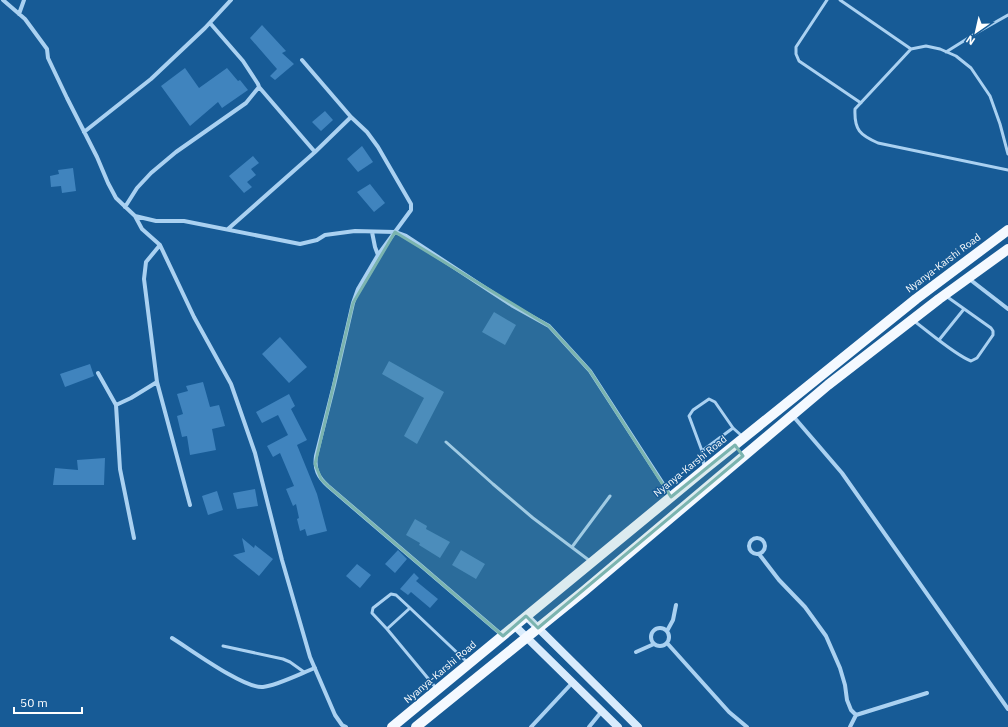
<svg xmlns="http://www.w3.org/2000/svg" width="1008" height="727" font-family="'IBM Plex Sans',sans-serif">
<rect width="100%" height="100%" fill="#175b96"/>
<path fill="#4084be" d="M262,25L286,51L282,53L294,64L275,80L270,76L277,69L250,38Z
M185,68L199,88L227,68L238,81L240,80L248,90L222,108L218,102L190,126L161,86Z
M325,111L333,120L321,131L312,122Z
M362,146L373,162L358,172L347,159Z
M253,156L259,163L251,169L256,175L247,182L252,187L244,193L229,176Z
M73,168L76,191L62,193L61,186L51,187L50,176L59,174L58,170Z
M370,184L385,203L374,212L357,192Z
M494,312L516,325L505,345L482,332Z
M280,337L307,367L289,383L262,354Z
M389,361L444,392L417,444L404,436L424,398L382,374Z
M90,364L94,376L65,387L60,374Z
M203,382L210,407L219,405L225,426L212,429L216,450L190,455L187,436L182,437L177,416L183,414L177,394L188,391L186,386Z
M289,394L295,406L291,409L307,440L297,445L317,494L327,531L307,536L305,529L300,531L297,519L299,518L296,504L293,506L286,489L294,486L280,453L273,457L267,446L288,435L278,415L262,423L256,412Z
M105,458L104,485H53L55,468L78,470L77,460Z
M255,489L258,506L237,509L233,493Z
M217,491L223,510L208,515L202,496Z
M415,519L427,526L426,529L450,542L440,558L419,545L420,543L406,535Z
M242,538L254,548L255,545L273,559L259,576L233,555L245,552Z
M398,550L407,559L395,573L385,564Z
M461,550L485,564L476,579L452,565Z
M357,564L371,575L360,588L346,576Z
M414,573L419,578L416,581L438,599L430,608L411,592L408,595L400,589Z"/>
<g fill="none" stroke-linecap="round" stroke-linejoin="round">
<path stroke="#aad1f1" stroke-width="3" d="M827,0L796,47V54L799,61L861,103
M840,0L911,49
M946,52L978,32L1008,15
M1008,154L1000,124L990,96L971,68L956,56L940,49L926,46L911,49L855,109C854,130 860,135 878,143L1008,170
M914,321C929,332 955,355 971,361L977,358L993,335V331L991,328L946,296
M939,340L964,309
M446,442L493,484L533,518L590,561
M702,451L733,428
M704,467L702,451L689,416L693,410L709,399L715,402L733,428L742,436
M572,547L610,496
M387,629L372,613L373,608L391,594L396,595L410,608
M223,646L283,659L290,662L304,672
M436,688L387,629L410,608L467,662"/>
<path stroke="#aad1f1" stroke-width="4" d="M3,0L25,19L47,49L48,58L67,98L97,157L108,183L116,198L135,216L142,229L160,245L194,317L231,384L255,453L282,560L310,657L335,715L342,725L346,727
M19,14L24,0
M302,60L351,117L367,132L378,147L411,204V210L378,255L358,289L353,303L334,385L316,456C314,469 318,477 328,486L502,635
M259,87L315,152
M84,132L151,79L205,28L231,0
M125,207L137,188L151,173L176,152L246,103L259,87L258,84L243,61L210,23
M135,216L156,221H184L300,244L317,240L325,235L355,231L395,232L406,236L513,306L549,326L590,371L671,496
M228,229L315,152L351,117
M372,232L375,247L378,255
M968,278L1008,309
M98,373L116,405L120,469L134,538
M157,382L190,505
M116,405L131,398L157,382L144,279L146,262L160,245
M793,416L842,473L1008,709
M749 546a8 8 0 1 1 16 0a8 8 0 1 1-16 0Z
M759,554L779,580L805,607L826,636L840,668L845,685L847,700L851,710L856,715
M651 637a9 9 0 1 1 18 0a9 9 0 1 1-18 0Z
M667,631L673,620L676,605
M172,638C190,649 244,689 263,687C276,686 302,673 315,668
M667,643L729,712L747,727
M636,652L654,644
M531,727L573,682
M589,727L602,711
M850,727L856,715L927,693"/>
<path stroke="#d8ebfc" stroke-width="8" d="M526,616L638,727
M515,626L618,727"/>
<path stroke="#f4f9ff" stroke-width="10" d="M392,727L705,469L916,299L1008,230
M416,727L584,591L828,385L939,299L1008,249"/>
</g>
<path fill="#7bb4af" fill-opacity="0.2" stroke="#7bb4af" stroke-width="3" stroke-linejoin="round" d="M395,232L549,326L590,371L671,497L735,445L743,456L538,628L526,616L503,636L328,486L321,479L315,464L353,303Z"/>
<g text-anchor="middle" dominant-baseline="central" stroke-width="3" stroke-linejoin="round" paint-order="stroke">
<g font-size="10" fill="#fff" stroke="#175b96">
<text transform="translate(943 263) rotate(-37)">Nyanya-Karshi Road</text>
<text transform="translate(690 466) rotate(-39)">Nyanya-Karshi Road</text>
<text transform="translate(440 672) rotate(-40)">Nyanya-Karshi Road</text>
</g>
</g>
<g transform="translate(976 32) rotate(214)" stroke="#175b96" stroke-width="3" paint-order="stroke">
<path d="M0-3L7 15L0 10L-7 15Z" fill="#ffffff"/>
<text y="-6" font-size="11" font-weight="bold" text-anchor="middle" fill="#ffffff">N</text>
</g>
<path d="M14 707v6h68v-6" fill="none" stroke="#ffffff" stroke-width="2"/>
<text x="20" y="707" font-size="12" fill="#ffffff" stroke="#175b96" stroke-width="3" paint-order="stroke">50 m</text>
</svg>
